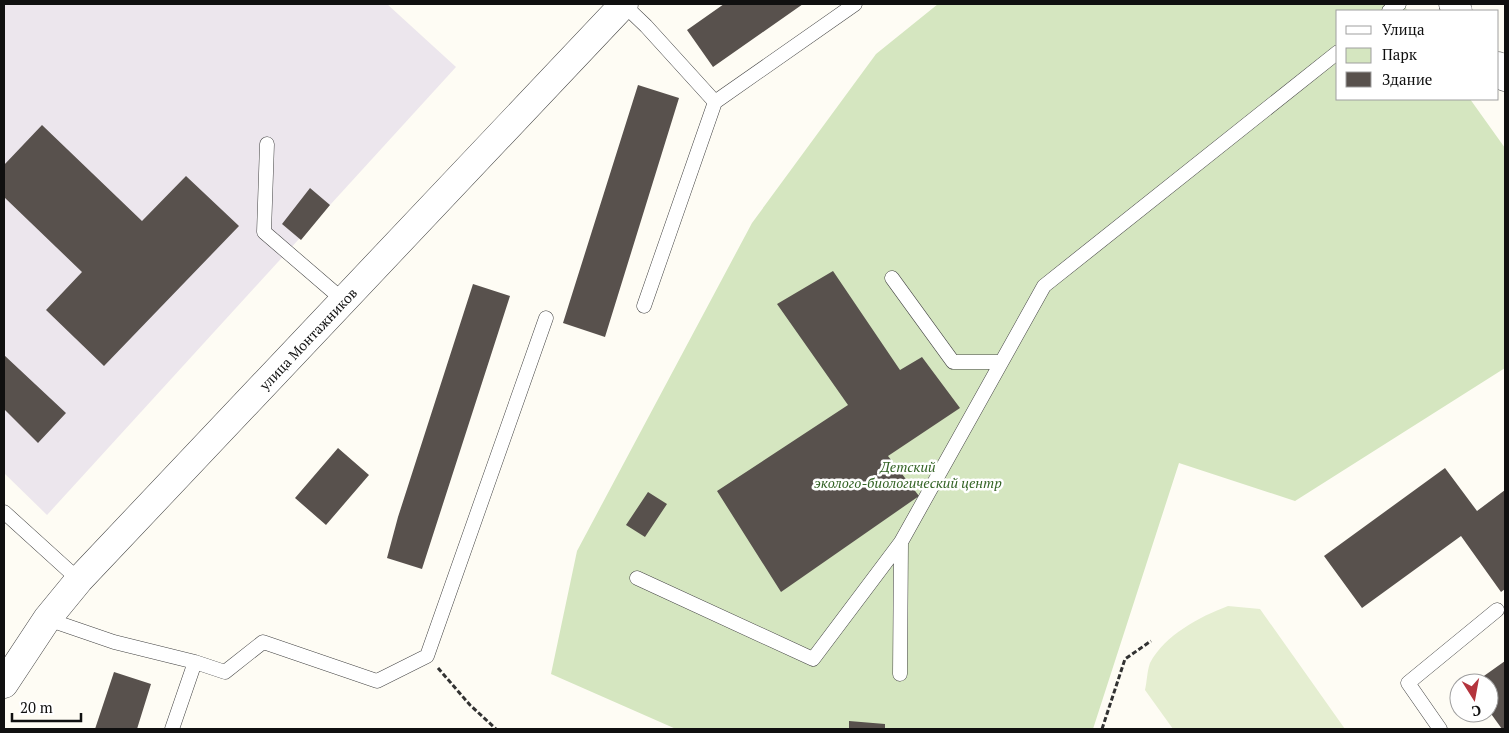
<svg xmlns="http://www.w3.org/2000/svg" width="1509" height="733" font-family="'PT Serif',serif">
<rect width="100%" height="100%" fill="#fefcf4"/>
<path fill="#ece6ed" d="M4,4H387L456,67L47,515L4,473Z"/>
<path fill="#d5e6c0" d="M938,4H1403L1408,11H1338V99H1470L1505,148V368L1295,501L1179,463L1093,729H676L551,674L577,551L752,223L876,54Z"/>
<path fill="#e5eed1" d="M1228,606L1260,609L1345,729H1173L1145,690C1147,682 1147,671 1150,663C1165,635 1199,617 1228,606Z"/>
<path fill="#58514d" d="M724,4H803L713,67L687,30Z
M638,85L679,98L605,337L563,323Z
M42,125L142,221L186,176L239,226L104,366L46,310L82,272L4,197V165Z
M310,188L330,205L301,240L282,224Z
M833,271L900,370L922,357L960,408L888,456L919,496L781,592L717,491L848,405L777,304Z
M473,284L510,296L422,569L387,558L398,517Z
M4,355L66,413L38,443L4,409Z
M338,448L369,475L326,525L295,498Z
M1445,468L1477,511L1505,490V589L1501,592L1461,536L1362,608L1324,556Z
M648,492L667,504L645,537L626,525Z
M1505,661V729H1502L1489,711V683H1474Z
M114,672L151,684L137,729H95Z
M849,721L885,724V729H849Z"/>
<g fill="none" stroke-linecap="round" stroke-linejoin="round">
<g stroke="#434343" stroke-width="15">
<path id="service" d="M623,4L646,26L715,102
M1389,11L1399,4
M267,144L264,232L343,300
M892,278L953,362H1001
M644,306L715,102L855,4
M4,512L79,580
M637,578L813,659L901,542
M47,619L114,642L195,662L225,672L263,642L377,681L427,656L546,318
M900,674L901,542L1044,286L1338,52
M172,729L195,662
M1440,729L1408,683L1497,610"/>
</g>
<g stroke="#434343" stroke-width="29">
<path id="minor" d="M1453,4L1458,11
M1498,66L1505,77"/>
</g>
<g stroke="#434343" stroke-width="29">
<g id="tertiary">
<path id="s1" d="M4,684L47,619L79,580L624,4"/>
</g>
</g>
<path stroke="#323232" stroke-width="3" stroke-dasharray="5 2.5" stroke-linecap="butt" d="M438,668L470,705L496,729
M1102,729L1125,659L1151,641"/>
<use href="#service" stroke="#fff" stroke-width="14"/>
<use href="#minor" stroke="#fff" stroke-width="28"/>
<use href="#tertiary" stroke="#fff" stroke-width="28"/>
</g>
<g text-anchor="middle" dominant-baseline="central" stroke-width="5" stroke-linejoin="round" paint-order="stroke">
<g font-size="14" fill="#101010" stroke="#fff">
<text stroke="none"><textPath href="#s1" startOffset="461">улица Монтажников</textPath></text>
</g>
<g font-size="14" font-style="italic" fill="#336325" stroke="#fff">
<text x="908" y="466">Детский<tspan x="908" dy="16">эколого-биологический центр</tspan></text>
</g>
</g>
<rect width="1509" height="733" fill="none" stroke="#101010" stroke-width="10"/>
<rect x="1336" y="10" width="162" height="90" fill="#ffffff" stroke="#9f9f9f"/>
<rect x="1346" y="26" width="25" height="8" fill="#ffffff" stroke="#9f9f9f"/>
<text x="1382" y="35" font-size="15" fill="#101010">Улица</text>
<rect x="1346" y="48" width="25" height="15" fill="#d5e6c0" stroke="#9f9f9f"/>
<text x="1382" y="60" font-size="15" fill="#101010">Парк</text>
<rect x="1346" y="72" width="25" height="15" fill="#58514d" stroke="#9f9f9f"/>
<text x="1382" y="85" font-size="15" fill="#101010">Здание</text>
<g transform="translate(1474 698) rotate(169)"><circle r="24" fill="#ffffff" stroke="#9f9f9f"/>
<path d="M0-4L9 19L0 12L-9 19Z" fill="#b4343d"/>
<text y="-8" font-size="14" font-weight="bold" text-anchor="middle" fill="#101010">С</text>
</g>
<path d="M12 713v8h69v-8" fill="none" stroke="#101010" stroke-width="2.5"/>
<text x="20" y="713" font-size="15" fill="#101010" stroke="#ffffff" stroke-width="4" paint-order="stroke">20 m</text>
</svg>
